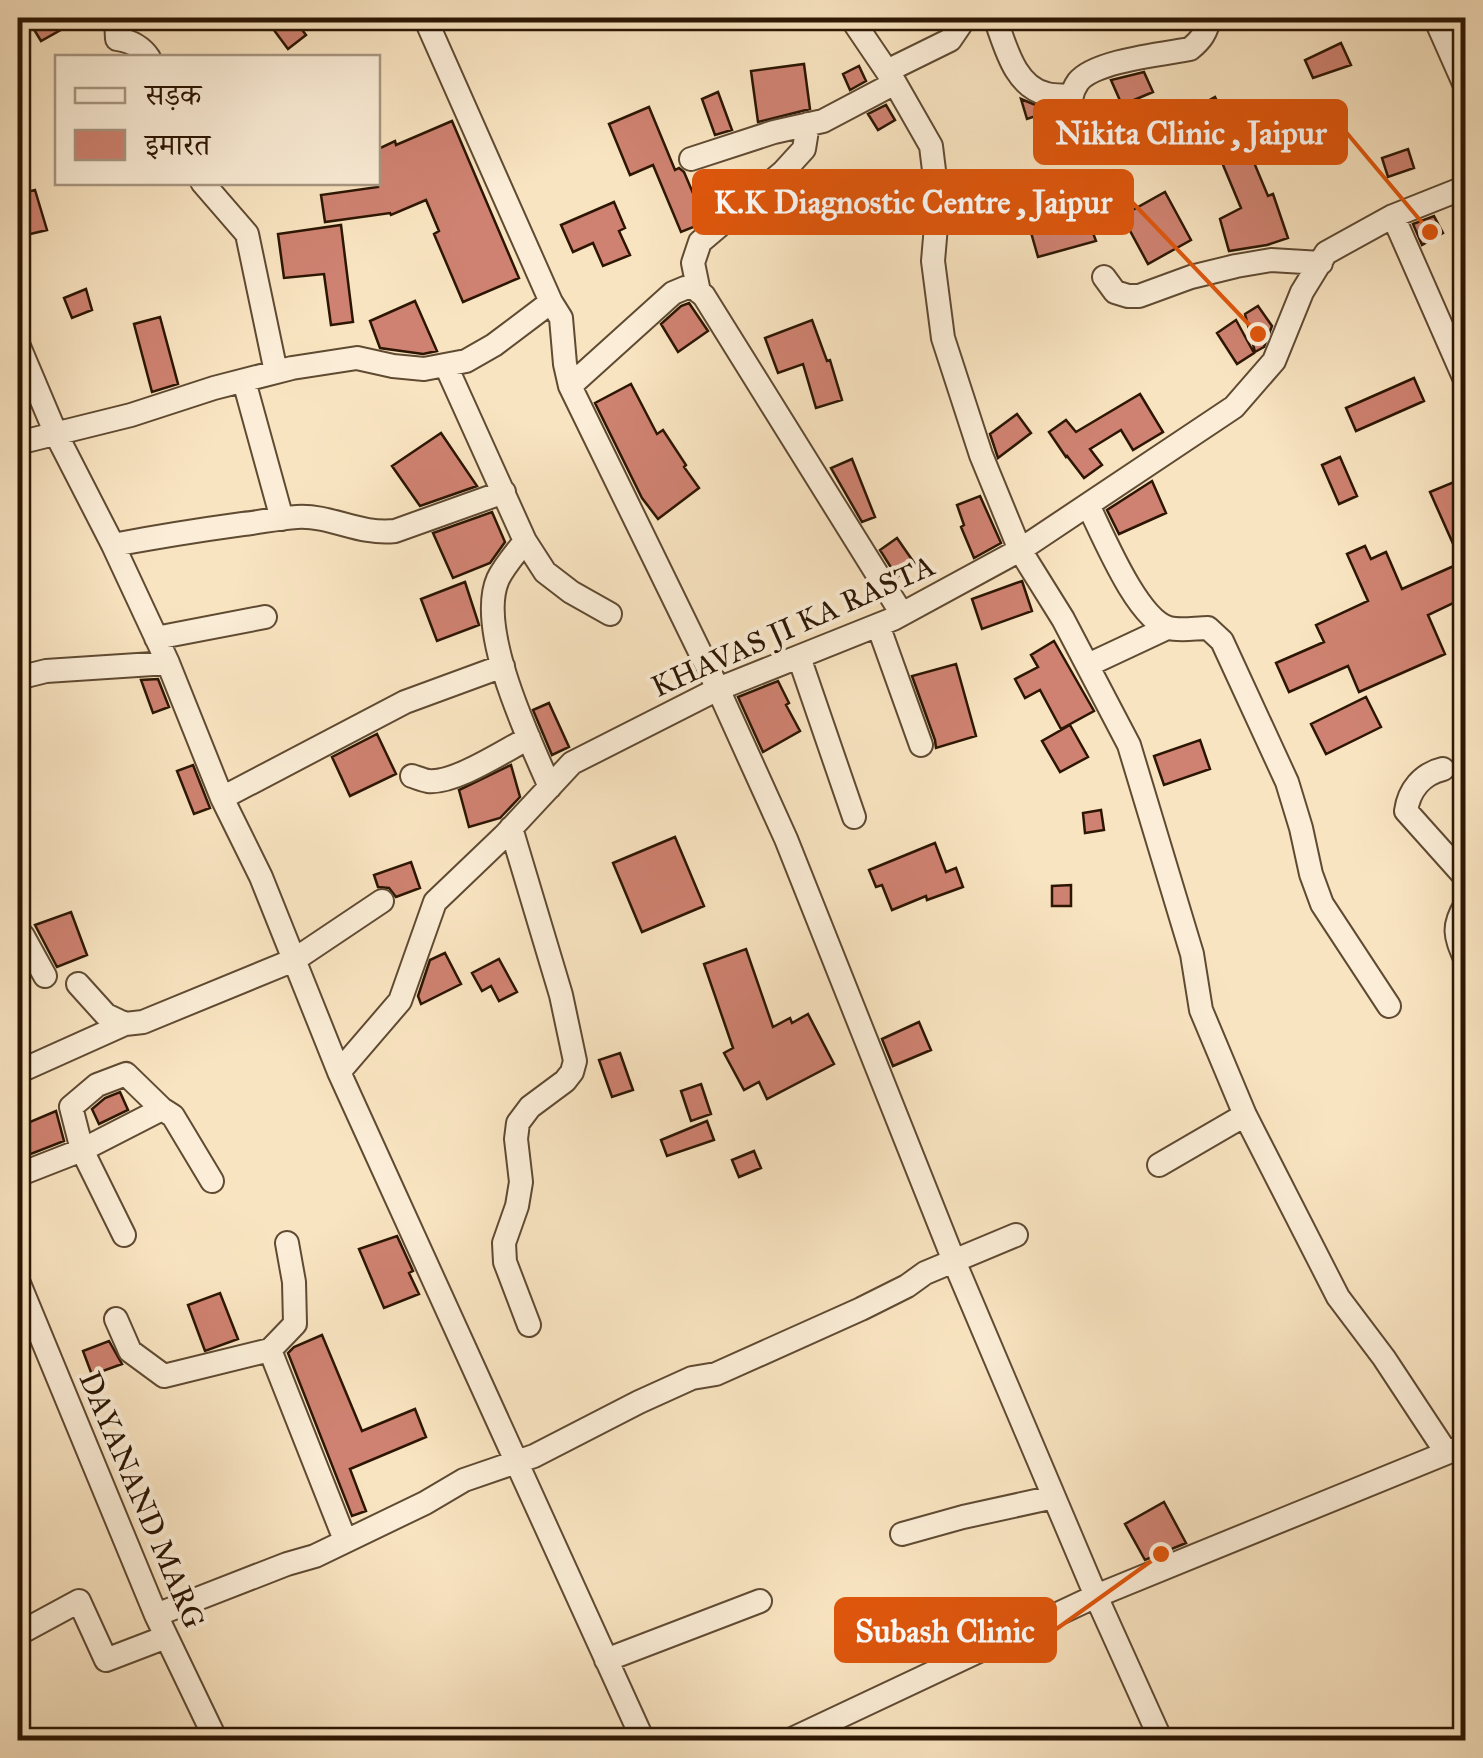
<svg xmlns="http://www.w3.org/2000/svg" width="1483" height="1758" font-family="'IM FELL Great Primer','Noto Serif Devanagari',serif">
<rect width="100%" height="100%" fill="#f9e4c1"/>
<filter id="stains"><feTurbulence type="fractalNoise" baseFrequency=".002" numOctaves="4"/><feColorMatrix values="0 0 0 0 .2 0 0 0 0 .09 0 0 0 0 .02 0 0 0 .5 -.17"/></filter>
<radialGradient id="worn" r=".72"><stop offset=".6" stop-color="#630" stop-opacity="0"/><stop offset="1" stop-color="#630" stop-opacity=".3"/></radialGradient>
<path fill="#cf8271" stroke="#2c1603" stroke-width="2.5" d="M27,18H82L41,41Z
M265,18H293L306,35L288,49Z
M1341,43L1351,65L1313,78L1305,60Z
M804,64L810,109L758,122L751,71Z
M859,66L866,81L850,90L843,74Z
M1144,72L1153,92L1122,105L1111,80Z
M718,92L732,130L715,135L702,99Z
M1215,97L1230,125L1237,122L1268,196L1273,194L1288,238L1267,245L1229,251L1220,219L1241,208L1208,129L1191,138L1179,117Z
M1021,99L1043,108L1045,113L1027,119Z
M886,105L895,120L878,130L868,114Z
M649,107L675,170L679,168L684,172L704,219L696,226L681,232L653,165L630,175L609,124Z
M452,121L519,278L463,302L434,234L439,231L426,200L391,215L390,213L325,222L321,195L378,187V149L395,141L396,145Z
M1408,149L1414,168L1388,177L1382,158Z
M35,190L47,230L18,237V194Z
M1165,192L1191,240L1148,264L1122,216Z
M614,202L625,228L619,231L630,255L603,266L593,243L573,252L561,225Z
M1083,206L1096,241L1038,257L1028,222Z
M1434,216L1443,233L1422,245L1413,224Z
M341,225L353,322L331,325L324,274L284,278L278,234Z
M86,289L92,310L72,318L64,298Z
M415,301L437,351L423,354L380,348L370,321Z
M689,303L708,331L678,352L661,324L681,306Z
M1258,306L1272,326L1264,347L1255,352L1245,314Z
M160,317L178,384L152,392L134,324Z
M812,320L827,361L830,360L842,400L816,408L803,364L778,373L765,338Z
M1236,320L1254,353L1237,364L1217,333Z
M1414,378L1424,401L1356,431L1346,408Z
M631,384L657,434L663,430L686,465L684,467L699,488L658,519L642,498L595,403Z
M1140,394L1163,432L1133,450L1121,430L1090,449L1102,465L1084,478L1067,456L1066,457L1049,432L1066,420L1076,432Z
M1017,414L1031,433L998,458L990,434Z
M441,433L477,486L420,506L392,466Z
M1340,457L1357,496L1339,504L1322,465Z
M852,459L875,517L862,522L831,468Z
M1466,477V573L1430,492Z
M1152,481L1166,513L1119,534L1107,510Z
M980,496L1001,543L974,558L961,527L964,525L957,505Z
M492,512L505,542L490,563L453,578L433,533Z
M897,538L915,564L897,577L880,550Z
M1365,546L1371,559L1386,552L1402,589L1456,565L1466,586V597L1428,615L1445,654L1359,692L1348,666L1289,692L1276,663L1324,642L1316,625L1368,601L1347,554Z
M1022,581L1032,611L982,629L972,599Z
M465,582L479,625L437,641L421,599Z
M1054,641L1094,711L1061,729L1040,690L1025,698L1015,679L1038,667L1031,655Z
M956,664L976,736L936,748L935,740L912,676Z
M158,679L169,707L153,713L141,680Z
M778,681L789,703L786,705L800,731L763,752L738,697Z
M1366,697L1381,727L1326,754L1311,724Z
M549,703L569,747L552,755L533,710Z
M1070,725L1088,757L1060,772L1042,741Z
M377,734L396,774L350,796L332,757Z
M1200,740L1210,769L1164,785L1154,756Z
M193,765L210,808L194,814L177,771Z
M511,765L520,797L500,818L469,827L459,790Z
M1101,810L1104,830L1085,833L1083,813Z
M675,837L704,906L642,932L613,863Z
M935,843L946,872L956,868L963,887L927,900L926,896L892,910L882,885L876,887L869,870Z
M411,862L420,888L396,897L389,888L378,887L374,875Z
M1071,885V906H1052V886Z
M71,912L87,955L57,967L35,925Z
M746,949L773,1027L790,1018L792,1023L808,1014L834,1064L767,1099L759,1082L744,1090L724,1053L733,1048L704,964Z
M445,953L461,984L421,1004L418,996L430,960Z
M499,959L517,992L499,1001L491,986L482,991L472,973Z
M919,1022L931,1050L893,1066L882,1039Z
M620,1053L633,1090L612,1097L599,1060Z
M701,1084L711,1114L691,1121L681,1091Z
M120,1092L128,1110L99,1124L92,1109L105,1098Z
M56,1111L64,1141L18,1159V1127Z
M707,1121L714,1140L667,1156L661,1140Z
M754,1151L761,1168L739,1177L732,1160Z
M397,1236L413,1271L409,1273L419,1294L384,1308L359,1249Z
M220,1293L238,1339L205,1351L188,1305Z
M322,1335L362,1431L415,1409L426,1437L350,1469L366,1511L352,1516L288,1353L294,1347Z
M109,1341L122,1364L92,1375L83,1351Z
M1164,1502L1186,1543L1145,1560L1125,1524Z"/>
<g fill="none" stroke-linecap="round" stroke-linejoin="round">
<g stroke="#5f4a32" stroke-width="26">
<path id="minor" d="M116,18L117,39C131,41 141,46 149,58
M425,18L551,302L561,318L565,364L570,386L718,689L786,839L954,1261L1096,1596L1161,1740
M851,18L895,83L931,146L938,203L933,261L943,338L981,455L1020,550L1063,619L1129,745L1192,954L1201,1010L1245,1115L1338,1297L1384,1358L1446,1452
M995,18C1005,44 1014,87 1047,94C1055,96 1064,95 1071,96
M1435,18L1466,88
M887,71L950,40L965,18
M1069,120C1070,107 1070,93 1078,82C1094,61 1163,54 1190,49C1201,40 1207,32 1209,18
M691,159L774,132L823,121L895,83
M202,182L247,234L276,372
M1393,216L1466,382
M1104,277L1115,292L1128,296H1139L1191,277L1236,266L1271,260L1321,263
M699,292L693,263L700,242L783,172L804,149L808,124
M18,344L56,434L113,545L168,663L222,798L261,877L339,1072L643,1740
M446,366L525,541L545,572L571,592L610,614
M244,381L282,519
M570,386L673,293L685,288L694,287L704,296L902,614
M18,443L131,415L214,388L292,368L357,358L393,366L424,369L466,361L494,345L551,302
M1088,505C1103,535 1137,619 1169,628C1180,631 1196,628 1208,628L1222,641L1287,782L1301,828L1311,874L1322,904L1389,1006
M525,541C516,553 504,566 498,579C476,629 529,739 550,787
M113,545C156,537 199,530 243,524C261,522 279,518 297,517C332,515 358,535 395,531L504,492
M878,625L921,745
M156,638L265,617
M799,657L854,817
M1088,665L1167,628
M18,678L46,671L168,663
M1443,769C1422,774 1409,790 1406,811L1466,878
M412,776C418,778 423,780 428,781C455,784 505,750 529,738
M222,798L405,702L503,666
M511,828L561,995L575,1061L572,1072L565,1081L530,1107L518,1123L516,1139L521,1182L517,1206L504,1243L505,1262L529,1325
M1466,904C1451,928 1456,937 1466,961
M18,930L23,936L45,976
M78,984L106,1015L125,1024L143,1022L294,960L382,901
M18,1072L125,1024
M339,1072L400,1001L435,902L504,836L572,763L718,689L893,619L1020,550L1234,407L1274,361L1302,292L1326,253L1393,216L1466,187
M1159,1165L1245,1115
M18,1175L82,1150L71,1107L97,1085L126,1074L162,1109L173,1116L212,1181
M124,1235L82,1150L162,1109
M287,1243L294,1282L295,1324L270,1350L345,1540
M18,1281L156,1615L216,1740
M116,1319L130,1351L164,1376L270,1350
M902,1534L963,1517L1054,1497
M156,1615L287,1564L315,1556L425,1503L464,1480L534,1456L639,1402L692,1378L716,1374L861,1309L907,1286L925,1273L1016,1235
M18,1634L79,1601L106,1660L166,1637
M606,1660L760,1601
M790,1740L1096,1596L1466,1445"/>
</g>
<use href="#minor" stroke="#fbedd7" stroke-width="22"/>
</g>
<g text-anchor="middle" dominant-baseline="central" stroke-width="8" stroke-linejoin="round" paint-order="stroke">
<g font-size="30" fill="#2c1603" stroke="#fbedd7">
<text transform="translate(793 626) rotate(-24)">KHAVAS JI KA RASTA</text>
<text transform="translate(142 1500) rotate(67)">DAYANAND MARG</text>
</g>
</g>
<path fill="none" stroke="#df560c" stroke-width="4" d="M1430 232L1346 132M1258 334L1132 202M1161 1554L1055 1630"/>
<g fill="#df560c" stroke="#fbedd7" stroke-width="4">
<circle cx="1430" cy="232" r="10"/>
<circle cx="1258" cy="334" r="10"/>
<circle cx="1161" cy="1554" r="10"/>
</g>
<g fill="#df560c" stroke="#df560c" stroke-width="4">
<rect x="1035" y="101" width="311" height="62" rx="10"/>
<rect x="694" y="171" width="438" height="62" rx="10"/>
<rect x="836" y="1599" width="219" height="62" rx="10"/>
</g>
<g font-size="32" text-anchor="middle" font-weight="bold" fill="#fff">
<text x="1191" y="144">Nikita Clinic , Jaipur</text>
<text x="913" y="213">K.K Diagnostic Centre , Jaipur</text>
<text x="945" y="1642">Subash Clinic</text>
</g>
<rect width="1483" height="1758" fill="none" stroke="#f9e4c1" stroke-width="60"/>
<rect x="20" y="20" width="1443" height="1718" fill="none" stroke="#2c1603" stroke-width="5"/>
<rect x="30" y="30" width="1423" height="1698" fill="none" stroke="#2c1603" stroke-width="2.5"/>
<rect x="55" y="55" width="325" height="130" fill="#fbedd7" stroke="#a89782" stroke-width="2.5"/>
<rect x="75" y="88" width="50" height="15" fill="#fbedd7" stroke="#a89782" stroke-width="2.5"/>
<text x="145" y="105" font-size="30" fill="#2c1603">सड़क</text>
<rect x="75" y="130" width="50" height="30" fill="#cf8271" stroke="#a89782" stroke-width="2.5"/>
<text x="145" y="155" font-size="30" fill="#2c1603">इमारत</text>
<rect width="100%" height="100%" filter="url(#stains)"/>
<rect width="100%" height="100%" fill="url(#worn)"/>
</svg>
